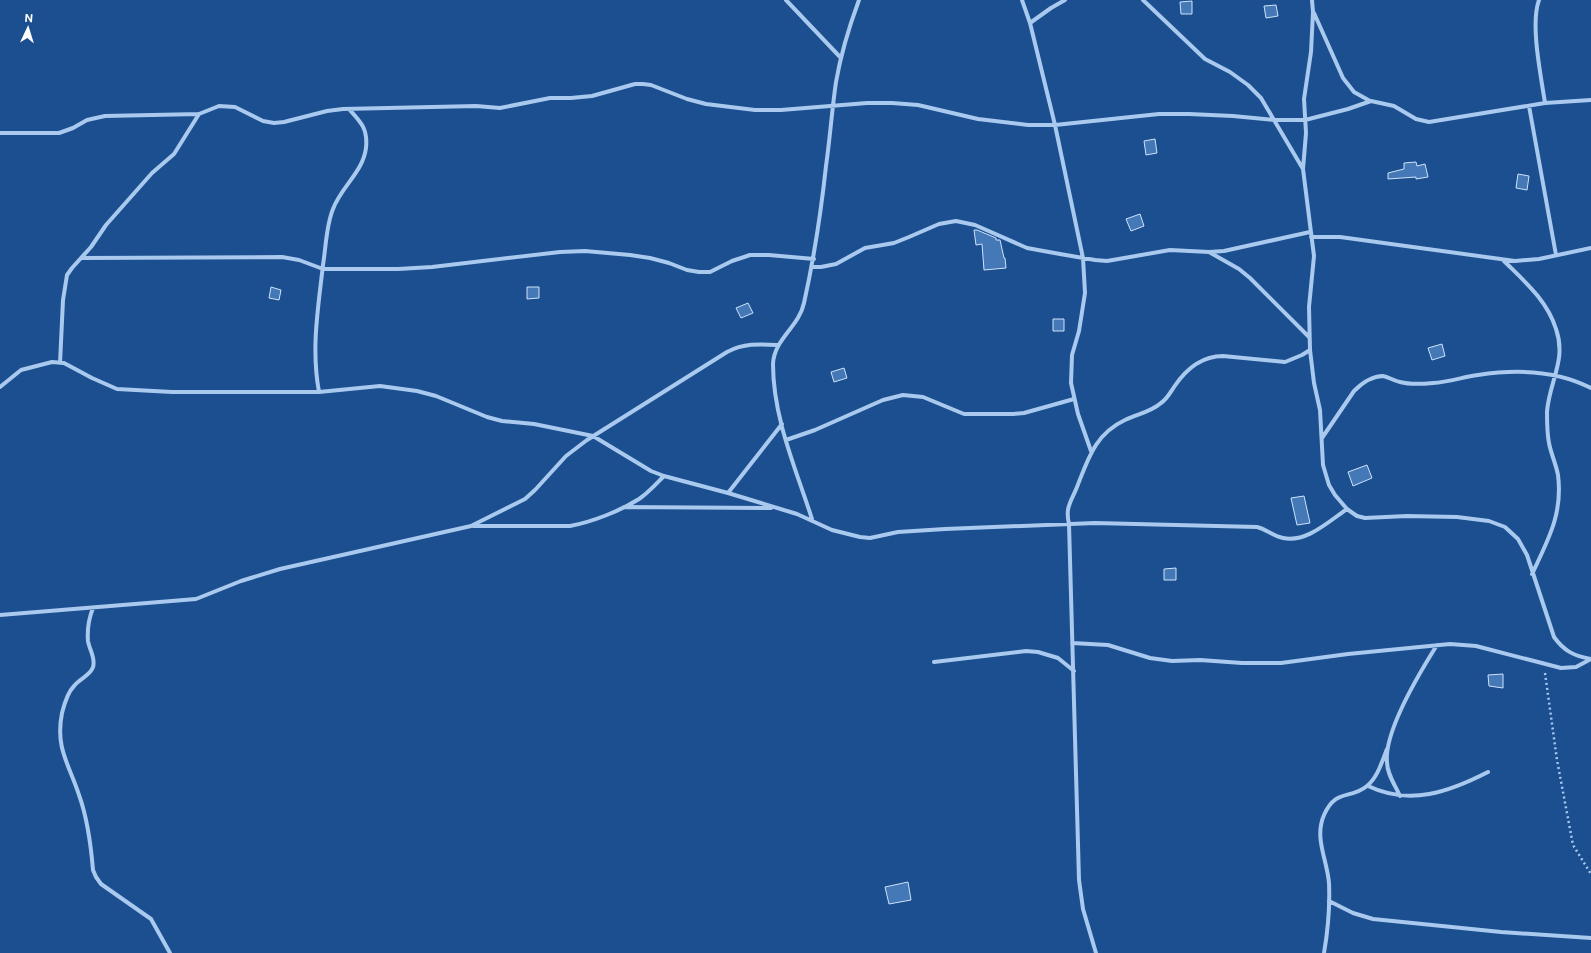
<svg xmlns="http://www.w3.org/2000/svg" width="1591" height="953" font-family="'Public Sans',sans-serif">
<rect width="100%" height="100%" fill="#1b4f8f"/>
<path fill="#4478b7" stroke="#cfe3fa" d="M1192,1V14H1181L1180,2Z
M1276,5L1278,16L1266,18L1264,6Z
M1155,139L1157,153L1146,155L1144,141Z
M1416,162L1417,166L1425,164L1428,177L1416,179V177L1388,179V173L1404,169V163Z
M1518,174L1529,176L1527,190L1516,188Z
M1140,214L1144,226L1131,231L1126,219Z
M974,230H977L996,238V240H1000L1004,258H1005L1006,268L984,270L982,244L976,245Z
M271,287L281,290L279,300L269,298Z
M527,287H539V298L527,299Z
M748,303L753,313L741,318L736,308Z
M1053,319H1064V331H1053Z
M1442,344L1445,356L1432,360L1428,348Z
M844,368L847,378L834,382L831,372Z
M1367,465L1372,478L1353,486L1348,472Z
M1304,496L1310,523L1297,525L1291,498Z
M1176,568V580H1164V569Z
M1503,674V688L1489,686L1488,675Z
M908,882L911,900L889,904L885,887Z"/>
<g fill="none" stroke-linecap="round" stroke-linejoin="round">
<path stroke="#a9c9ee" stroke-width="2.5" stroke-dasharray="2 3" stroke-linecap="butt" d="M1545,673L1557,760L1573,845L1591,874"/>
<path stroke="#a9c9ee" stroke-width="4" d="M786,0L841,58
M1022,0L1030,23L1055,125L1083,258L1085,293L1079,331L1072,355L1071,383L1078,414L1091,451
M1143,0L1205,59L1230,72L1248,85L1261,98L1274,120H1305L1348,109L1371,101L1394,106L1416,119L1429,122L1545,103L1591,100
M1312,0L1313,12L1311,52L1304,99L1306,133L1303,169L1314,256L1309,307L1310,350L1314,383L1320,410L1323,465L1329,485L1335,495L1347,509L1357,516L1365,518L1407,516L1457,517L1489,521L1505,527L1518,539L1527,555L1554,637C1564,651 1574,656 1591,659
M1539,0C1530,24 1541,76 1545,103
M1314,13L1343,78L1354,92L1370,101
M1030,23L1051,8L1065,0
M1529,106L1556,255
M0,133H59L73,128L87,120L105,116L199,114L219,106L235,107L263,121L274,123L284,122L327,111L343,109L476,106L500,108L550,98H571L592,96L635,84H643L651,85L687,99L706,104L755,110H781L867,103H892L918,105L978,119L1028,125H1055L1159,114H1189L1233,116L1274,120L1303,169
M1311,237H1340L1515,261L1539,259L1591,248
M1209,252L1239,269L1250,278L1309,337
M82,258L282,257L299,260L323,269H398L432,267L560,252L585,251L630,255L650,258L669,263L687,270L699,272H710L732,261L750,255H769L814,259
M1503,260C1524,281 1547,300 1556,329C1567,360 1549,382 1547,412C1547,422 1547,433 1549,443C1551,454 1556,464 1558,475C1563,514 1548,540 1532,574
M812,267H821L836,264L865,248L894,243L909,237L939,224L956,221L975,225L1027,248L1060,254L1095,260L1107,261L1170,250L1209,252L1224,251L1310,232
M60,363L63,300L67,275L72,268L91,247L106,225L152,173L174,154L199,114
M0,387L21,370L52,362L64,363L92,378L117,389L172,392H319L380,386L417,391L436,396L487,417L502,421L534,424L593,436L651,471L664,476L728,493L797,514L832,530L860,537L870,538L898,532L945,529L1095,523L1257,527C1266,529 1273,536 1283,538C1306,543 1328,522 1347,509
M319,392C311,349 318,309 323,265C326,247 326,226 333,209C341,187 363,172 366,148C368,129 361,122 349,109
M1322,438L1354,391C1361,384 1371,376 1383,376C1388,377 1395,381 1400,382C1411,385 1423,384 1433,383C1449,382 1463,377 1478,375C1517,369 1556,370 1591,388
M786,440L815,430L883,400L903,395L923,397L964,414H1013L1024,413L1074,399
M728,493L782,424
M624,507L771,508
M812,519C796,469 773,418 773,364C774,339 799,327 804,303C814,258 821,212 826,166C830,138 832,109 836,82C841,53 849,27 859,0
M473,526H570C592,522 620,511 639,499C648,493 656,484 664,476
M93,608C89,618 87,629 88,641C89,649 96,658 93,667C91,675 79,679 74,686C68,692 64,705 62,713C55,748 69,764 79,795C87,817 91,846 93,870L96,877L101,884L151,919L170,953
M0,615L196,599L241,581L280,569L471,526L525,499L535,490L566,456L587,440L727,352C744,343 759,344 778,345
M1072,643L1108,645L1150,658L1172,661L1200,660L1242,663H1281L1348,654L1450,644L1476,646L1561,668L1576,667L1591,659
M934,662L1026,651L1038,652L1058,658L1074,671
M1368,786C1410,806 1449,792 1488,772
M1400,796C1395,785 1387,774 1387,762C1384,731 1420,672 1437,645
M1329,901L1353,913L1373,919L1501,932L1591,938
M1096,953L1083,909L1079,880L1069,524C1065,507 1071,502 1077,487C1088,459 1095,434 1125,420C1137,414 1151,412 1161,403C1167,399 1170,393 1174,387C1186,369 1202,356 1223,356L1285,362L1302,355L1310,350
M1324,953C1328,930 1330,907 1329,883C1327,859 1314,838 1324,815C1336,788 1350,800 1367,786C1378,777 1382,761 1387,749"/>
</g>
<g transform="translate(28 28) rotate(4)" stroke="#1b4f8f" stroke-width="3" paint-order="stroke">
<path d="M0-3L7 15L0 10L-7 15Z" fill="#ffffff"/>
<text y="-6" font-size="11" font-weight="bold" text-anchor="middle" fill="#ffffff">N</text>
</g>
</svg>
